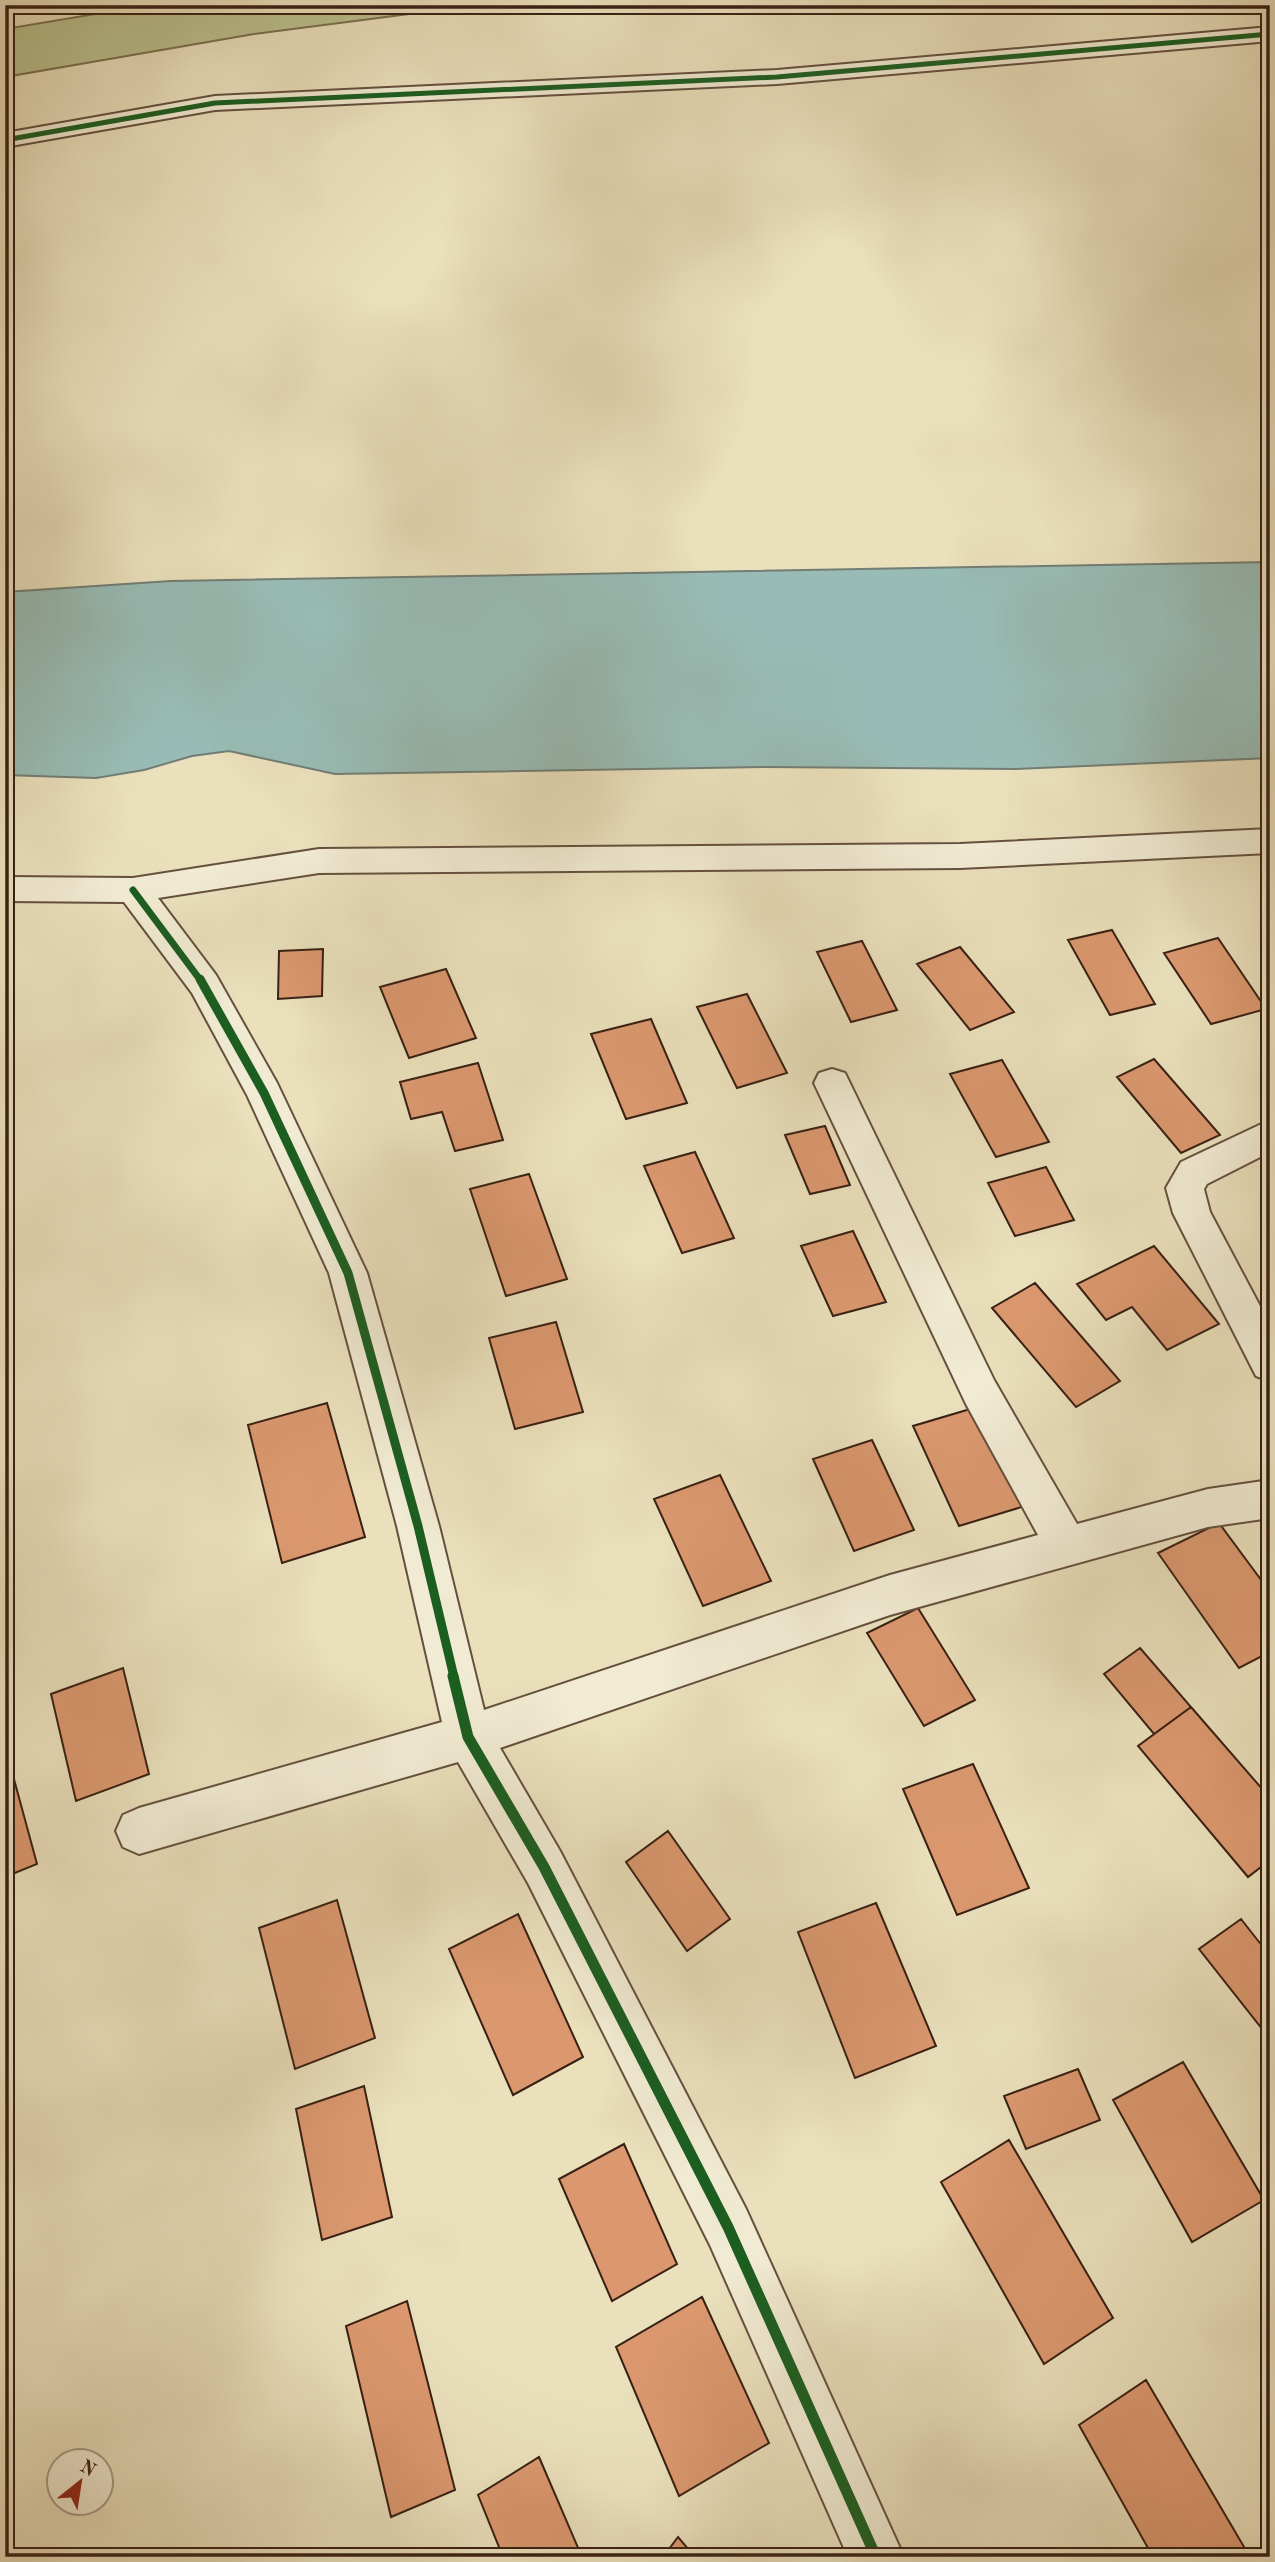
<svg xmlns="http://www.w3.org/2000/svg" width="1275" height="2562" font-family="'Old Standard TT',serif">
<rect width="100%" height="100%" fill="#eae0bc"/>
<filter id="stains"><feTurbulence type="fractalNoise" baseFrequency=".00286" numOctaves="4"/><feColorMatrix values="0 0 0 0 .2 0 0 0 0 .09 0 0 0 0 .02 0 0 0 .5 -.17"/></filter>
<radialGradient id="worn" r=".72"><stop offset=".6" stop-color="#630" stop-opacity="0"/><stop offset="1" stop-color="#630" stop-opacity=".3"/></radialGradient>
<path fill="#bac18e" stroke="#7a7051" stroke-width="2" d="M149,5H479L254,34L5,77V29Z"/>
<path fill="#98bcb5" stroke="#727e75" stroke-width="2" d="M1270,562V758L1016,769L765,767L335,774L229,751L192,756L144,770L96,778L5,775V592L171,581Z"/>
<path fill="#db986f" stroke="#392014" stroke-width="2" d="M1112,930L1155,1004L1110,1015L1068,940Z
M1218,938L1266,1009L1211,1024L1164,953Z
M862,941L897,1010L851,1022L817,952Z
M960,947L1014,1012L970,1030L917,964Z
M323,949L322,996L278,999L279,951Z
M446,969L476,1038L409,1058L380,987Z
M747,994L787,1073L737,1088L697,1007Z
M651,1019L687,1103L626,1119L591,1034Z
M1154,1059L1220,1135L1181,1153L1117,1077Z
M1002,1060L1049,1142L996,1157L950,1074Z
M478,1063L503,1140L455,1151L442,1112L411,1119L400,1082Z
M825,1126L850,1185L810,1194L785,1135Z
M695,1152L734,1238L682,1253L644,1166Z
M1046,1167L1074,1220L1015,1236L988,1183Z
M529,1174L567,1279L506,1296L470,1189Z
M853,1231L886,1302L833,1316L801,1246Z
M1154,1246L1219,1324L1167,1350L1132,1307L1106,1320L1077,1284Z
M1035,1283L1120,1381L1076,1407L992,1308Z
M556,1322L583,1412L515,1429L489,1338Z
M327,1403L365,1537L282,1563L248,1425Z
M977,1407L1025,1506L959,1526L913,1426Z
M872,1440L914,1530L854,1551L813,1459Z
M720,1475L771,1581L703,1606L654,1499Z
M1219,1523L1270,1592V1652L1239,1668L1158,1553Z
M918,1608L975,1700L924,1726L867,1633Z
M1140,1648L1191,1707L1154,1734L1104,1674Z
M123,1668L149,1774L76,1801L51,1694Z
M1191,1707L1270,1798V1860L1248,1877L1138,1746Z
M5,1746L37,1864L5,1877Z
M973,1764L1029,1888L957,1915L903,1789Z
M668,1831L730,1919L687,1951L626,1862Z
M337,1900L375,2038L295,2069L259,1928Z
M876,1903L936,2046L855,2078L798,1932Z
M518,1914L583,2057L513,2095L449,1949Z
M1241,1919L1270,1956V2039L1199,1949Z
M1183,2062L1264,2200L1192,2242L1113,2100Z
M1078,2069L1100,2120L1026,2149L1004,2096Z
M364,2086L392,2217L322,2240L296,2109Z
M1009,2140L1113,2318L1044,2364L941,2182Z
M624,2144L677,2264L612,2301L559,2179Z
M702,2297L769,2443L679,2496L616,2347Z
M407,2301L455,2490L391,2517L346,2326Z
M1146,2380L1247,2552L1240,2557H1153L1079,2425Z
M539,2457L582,2557H503L478,2495Z
M678,2537L695,2557H663Z"/>
<g fill="none" stroke-linecap="round" stroke-linejoin="round">
<g stroke="#65503e" stroke-width="4">
<path id="street" d="M1270,27V41L777,84L215,110L5,147V133L215,96L777,70Z
M1270,829V853L960,868L319,873L158,898L216,975L277,1083L367,1273L439,1526L484,1710L890,1575L1038,1535L966,1404L814,1083L819,1073L832,1069L845,1073L994,1380L1077,1524L1208,1489L1270,1480V1518L1208,1527L890,1615L500,1748L560,1851L746,2209L904,2557H848L710,2245L528,1883L458,1762L139,1854L123,1847L116,1831L123,1815L139,1808L442,1722L397,1526L329,1273L247,1095L192,993L124,902L5,901V877L133,878L319,849L960,844Z
M1270,1120V1152L1207,1184L1204,1189L1210,1212L1270,1325V1381L1256,1376L1173,1213L1166,1188L1181,1162Z"/>
</g>
<use href="#street" fill="#f1ebd3" fill-rule="evenodd"/>
<g stroke="#f1ebd3" stroke-width="8">
<path id="cycleway-far3" d="M5,140L215,103L777,77L1270,34"/>
</g>
<g stroke="#f1ebd3" stroke-width="10">
<path id="cycleway-far2" d="M133,890L201,981"/>
</g>
<g stroke="#f1ebd3" stroke-width="13">
<path id="cycleway-far1" d="M200,979L264,1093L348,1273L418,1526L454,1677"/>
</g>
<g stroke="#f1ebd3" stroke-width="16">
<path id="cycleway" d="M453,1676L468,1737L544,1867L728,2227L876,2557"/>
</g>
<use href="#cycleway-far3" stroke="#1b5e20" stroke-width="5"/>
<use href="#cycleway-far2" stroke="#1b5e20" stroke-width="7"/>
<use href="#cycleway-far1" stroke="#1b5e20" stroke-width="9"/>
<use href="#cycleway" stroke="#1b5e20" stroke-width="11"/>
</g>
<rect width="1275" height="2562" fill="none" stroke="#eae0bc" stroke-width="28"/>
<rect x="7" y="7" width="1261" height="2548" fill="none" stroke="#392014" stroke-width="3.5"/>
<rect x="14" y="14" width="1247" height="2534" fill="none" stroke="#392014" stroke-width="2"/>
<g transform="translate(80 2482) rotate(30)"><circle r="33" fill="#f1ebd3" stroke="#a79a87" stroke-width="2"/>
<path d="M0-5L12 26L0 18L-12 26Z" fill="#8f2418"/>
<text y="-10" font-size="19" font-weight="bold" text-anchor="middle" fill="#392014">N</text>
</g>
<rect width="100%" height="100%" filter="url(#stains)"/>
<rect width="100%" height="100%" fill="url(#worn)"/>
</svg>
